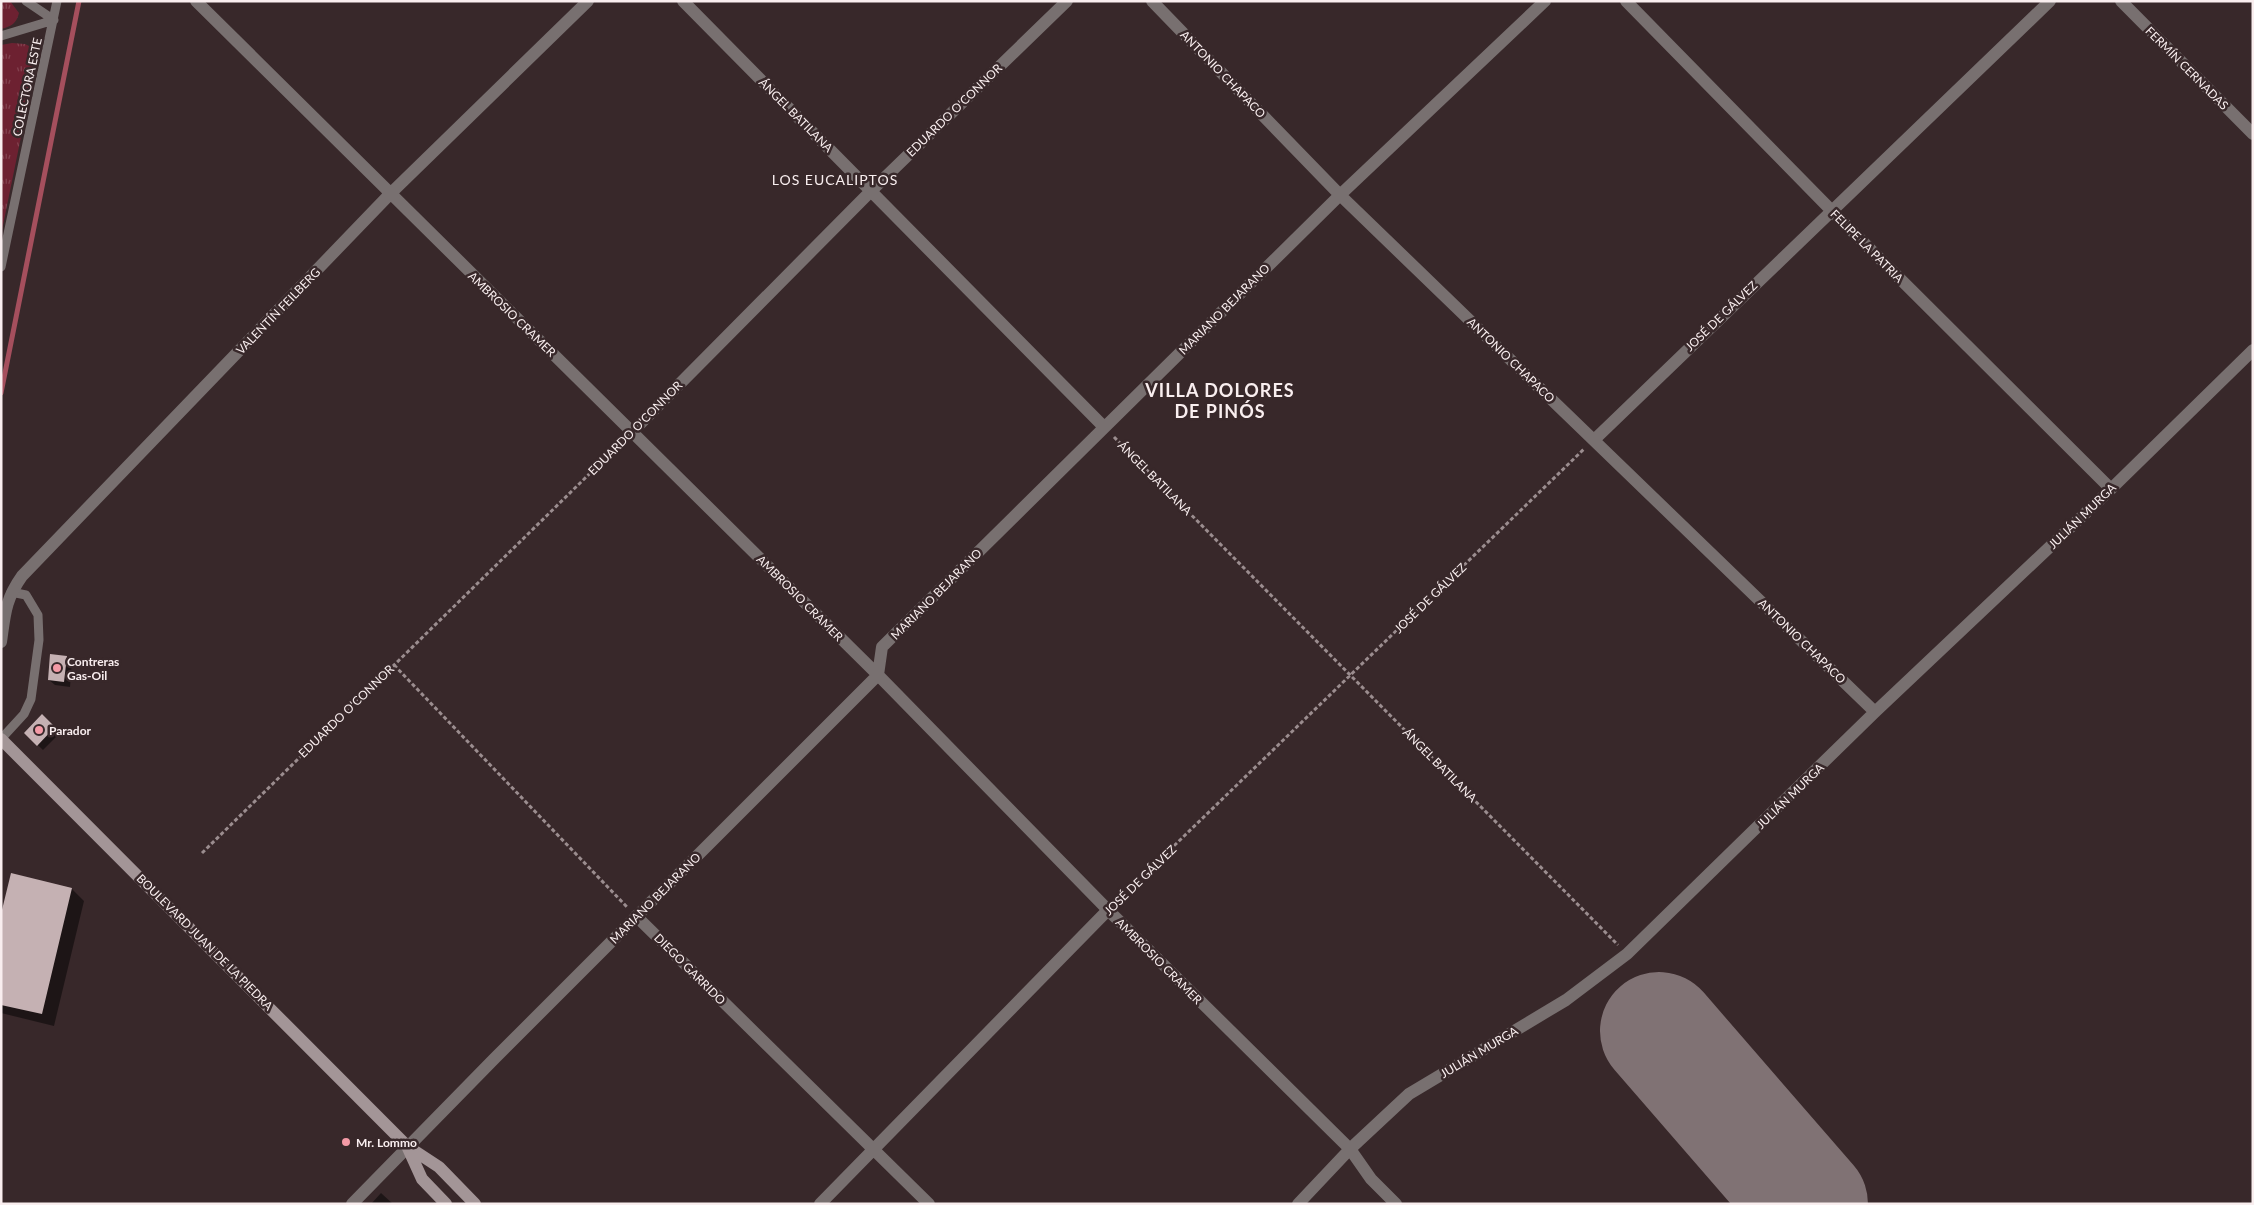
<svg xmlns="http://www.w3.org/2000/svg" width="2254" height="1205" font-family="Lato,sans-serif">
<defs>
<pattern id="grass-tufts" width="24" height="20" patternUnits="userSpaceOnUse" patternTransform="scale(1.25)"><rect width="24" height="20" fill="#6d2131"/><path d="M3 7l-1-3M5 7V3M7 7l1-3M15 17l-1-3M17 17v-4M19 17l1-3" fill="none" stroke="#83424f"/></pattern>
</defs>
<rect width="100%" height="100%" fill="#38282a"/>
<path fill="url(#grass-tufts)" d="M1,1H10L19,13C16,24 12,26 1,29Z
M12,43L25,44L33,48L34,73L1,235V45Z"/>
<path fill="#0007" d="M66,657L72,663L70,687L55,685L49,680Z
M42,716L60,733L43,750L25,733Z
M72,889L84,901L54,1026L1,1013V919Z
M381,1193L393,1204H371Z"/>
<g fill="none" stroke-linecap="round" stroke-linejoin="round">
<path stroke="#a54f5d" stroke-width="5" d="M1,393L79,1"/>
<path stroke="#807274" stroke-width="118" d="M1659,1031L1809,1204"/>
</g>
<path fill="#c5b1b3" d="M50,654L67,656L64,682L48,680Z
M42,714L55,727L37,746L24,733Z
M11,873L72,888L42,1014L1,1005V914Z"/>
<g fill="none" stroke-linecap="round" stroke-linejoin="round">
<path stroke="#9b8d8f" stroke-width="3" stroke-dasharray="4 2.5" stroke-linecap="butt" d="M1114,437L1618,945
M394,665L627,907
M202,853L623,441
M1118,900L1584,449"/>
<path stroke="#787070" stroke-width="9" d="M1,36L54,20L26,1
M1,267L57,1
M1,739L24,714L31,699L39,640L38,615L26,595L11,592"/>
<path stroke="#787070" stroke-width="12" d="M196,1L878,675L1108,910L1350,1149L1371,1179L1396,1204
M683,1L1104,427
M1152,1L1340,195L1875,712
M1626,1L1831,210L2111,489
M2121,1L2253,134
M632,432L871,191L1067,1
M1594,440L2050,1
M1,642C5,614 5,600 22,576L390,194L588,1
M636,916L929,1204
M352,1204L494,1059L878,675L882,647L1340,195L1545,1
M820,1204L1108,910
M1298,1204L1350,1149L1409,1094L1566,1000L1627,954L1875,712L2111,489L2253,350"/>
<path stroke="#a39597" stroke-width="12" d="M1,739L407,1146L439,1167L475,1204
M407,1146L422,1179L446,1204"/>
</g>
<g fill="#f49aa6" stroke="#38282a" stroke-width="2">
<circle cx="57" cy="668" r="5"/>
<circle cx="39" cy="730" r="5"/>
<circle cx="346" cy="1142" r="5"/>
</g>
<g text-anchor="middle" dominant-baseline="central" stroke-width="5" stroke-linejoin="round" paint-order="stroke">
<g font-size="12" fill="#f9eeef" stroke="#38282a">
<text transform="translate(2187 68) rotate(45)">FERMÍN CERNADAS</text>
<text transform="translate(1223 74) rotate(46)">ANTONIO CHAPACO</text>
<text transform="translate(27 87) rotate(-78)">COLECTORA ESTE</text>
<text transform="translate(954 110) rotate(-44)">EDUARDO O'CONNOR</text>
<text transform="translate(796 115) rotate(45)">ÁNGEL BATILANA</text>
<text transform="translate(1867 246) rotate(45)">FELIPE LA PATRIA</text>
<text transform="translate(1224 309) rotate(-45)">MARIANO BEJARANO</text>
<text transform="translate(278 311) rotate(-46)">VALENTÍN FEILBERG</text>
<text transform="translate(512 314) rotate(44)">AMBROSIO CRAMER</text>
<text transform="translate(1721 316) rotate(-44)">JOSÉ DE GÁLVEZ</text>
<text transform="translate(1511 360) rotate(44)">ANTONIO CHAPACO</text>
<text transform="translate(635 428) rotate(-45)">EDUARDO O'CONNOR</text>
<text transform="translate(1155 478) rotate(45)">ÁNGEL BATILANA</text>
<text transform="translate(2082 516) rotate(-44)">JULIÁN MURGA</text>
<text transform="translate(936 594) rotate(-45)">MARIANO BEJARANO</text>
<text transform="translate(800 598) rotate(45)">AMBROSIO CRAMER</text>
<text transform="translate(1430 598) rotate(-44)">JOSÉ DE GÁLVEZ</text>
<text transform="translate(1802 641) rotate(44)">ANTONIO CHAPACO</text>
<text transform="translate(346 711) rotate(-44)">EDUARDO O'CONNOR</text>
<text transform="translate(1440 765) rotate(45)">ÁNGEL BATILANA</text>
<text transform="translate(1790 796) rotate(-44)">JULIÁN MURGA</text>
<text transform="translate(1140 880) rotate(-44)">JOSÉ DE GÁLVEZ</text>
<text transform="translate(655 898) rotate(-45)">MARIANO BEJARANO</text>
<text transform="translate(205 942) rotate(45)">BOULEVARD JUAN DE LA PIEDRA</text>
<text transform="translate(1159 961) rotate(45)">AMBROSIO CRAMER</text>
<text transform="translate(690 969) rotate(45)">DIEGO GARRIDO</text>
<text transform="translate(1479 1052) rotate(-31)">JULIÁN MURGA</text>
</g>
<g font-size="12" font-weight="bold" fill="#f9eeef" stroke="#38282a" text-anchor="start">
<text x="67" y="661">Contreras<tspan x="67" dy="14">Gas-Oil</tspan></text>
<text x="49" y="730">Parador</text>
<text x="356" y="1142">Mr. Lommo</text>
</g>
<g font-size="14" letter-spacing="1" fill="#f9eeef" stroke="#38282a">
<text x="835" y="179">LOS EUCALIPTOS</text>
</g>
<g font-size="18" font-weight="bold" letter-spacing="1" fill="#f9eeef" stroke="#38282a">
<text x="1220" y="390">VILLA DOLORES<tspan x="1220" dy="21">DE PINÓS</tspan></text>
</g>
</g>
<rect width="2254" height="1205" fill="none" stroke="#f9eeef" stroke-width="5"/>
</svg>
